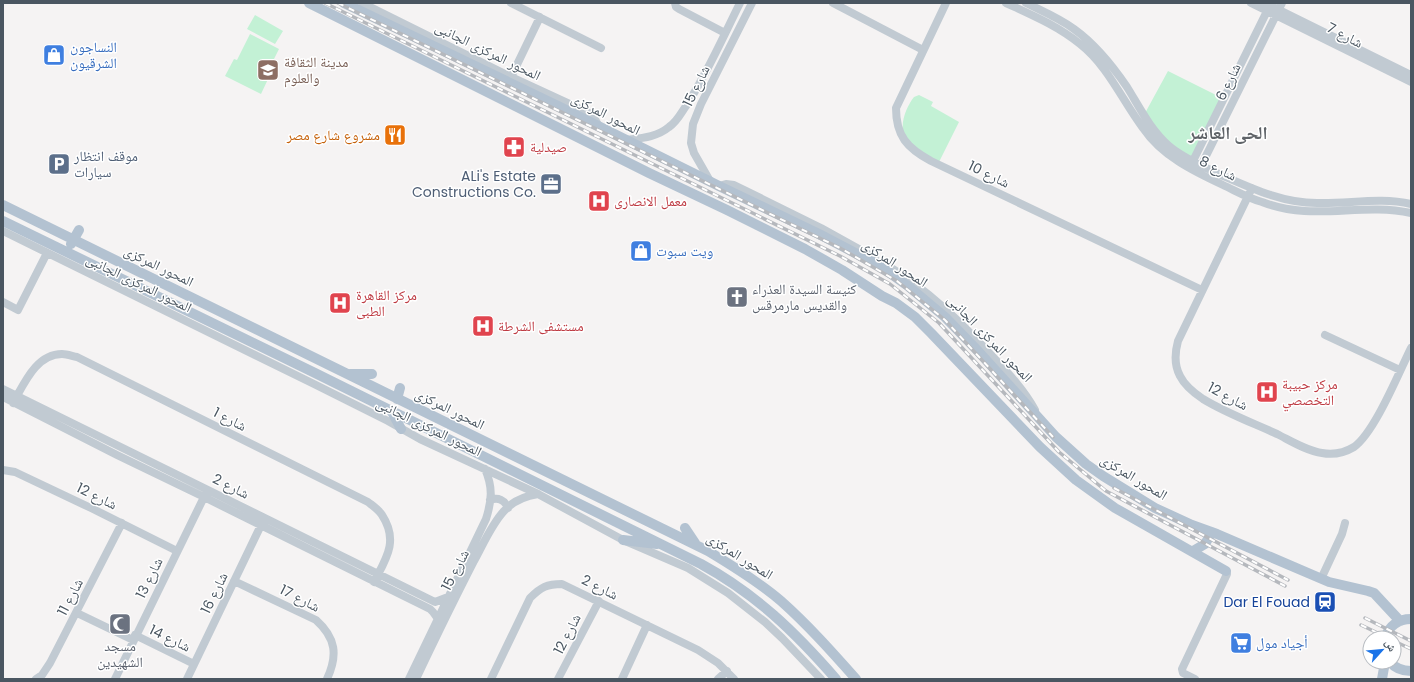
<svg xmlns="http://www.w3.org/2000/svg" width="1414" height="682" font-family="Poppins,'Noto Naskh Arabic',sans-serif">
<rect width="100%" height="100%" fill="#f5f3f3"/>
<path fill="#c3f1d5" d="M255,15L283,31L275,44L247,29Z
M250,34L279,49L266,75L269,77L261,94L225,76L234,59L237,60Z
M1168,71L1224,99L1193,159L1179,154L1144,115Z
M919,95L933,102L931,106L959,122L938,164C929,159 912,147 906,138C898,127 906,107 914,97Z"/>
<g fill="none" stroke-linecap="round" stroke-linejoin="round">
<path stroke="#c1cad2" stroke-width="8" d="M362,3L511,77L589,113L595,119L599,127
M511,3L601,48
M675,3L676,7L679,9L725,33
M833,3L923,50
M946,3L896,108C896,136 907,148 931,161L1202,290
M1006,3C1032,15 1058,26 1080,44C1108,66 1122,100 1143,128C1162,156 1193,171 1223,185C1236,191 1248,198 1262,202C1313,222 1360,202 1411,213
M1026,3C1042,11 1059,18 1074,29C1095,44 1112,65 1127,87C1140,108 1150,129 1169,146C1183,158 1202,166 1219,174C1251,188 1282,203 1317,203C1349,204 1380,197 1411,204
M1251,3L1411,82
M1265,3L1411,75
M511,77L540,17
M626,140C642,138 657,137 669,127C677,122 681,113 686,106C707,74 723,37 740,3
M1191,165L1271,3
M1199,170L1282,3
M710,181L694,153L691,143L693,124L701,104L752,3
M719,186L726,184L734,185L821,228L875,258
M1252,188L1178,341C1175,352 1174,365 1180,376C1185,386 1194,393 1203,399C1226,413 1253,423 1277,434C1291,441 1307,451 1322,453C1333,455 1344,453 1354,447C1375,432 1399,372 1411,348
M3,231L314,384L388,421L420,439L538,494L623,540L688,568L728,593L765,622L782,638L821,679
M885,264C929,291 959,320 993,357C1009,374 1024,390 1035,410
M3,302L18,310L47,253
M1325,335L1400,370
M3,389L435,602L448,597
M3,397L117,455L204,497L430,609L433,612L438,619
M13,403C24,384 36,354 62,354C67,354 72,356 77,357L368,502C373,506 379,510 382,515C399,541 386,559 374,582
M3,470L15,472L91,508L177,551
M490,500C498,497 505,500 508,508
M1321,579L1342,534L1345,523
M234,581L316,620C336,638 338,655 327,679
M77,613L133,640
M135,635L194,664
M36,679L42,675L50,663L122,523
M115,679L206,493
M187,679L263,521
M409,679L486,519C492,500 493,487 485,469
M416,679C435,639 454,600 474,561C483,545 491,525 504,511C513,501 525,496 538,494
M491,679L530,598C541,587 547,584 562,584L698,650L718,663L734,679
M558,679L599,601
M622,679L647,625
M718,679L727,671
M1195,679L1183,673L1182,669L1227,574L1226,571"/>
<path stroke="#b3c2d1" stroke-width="10" d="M309,3L649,173L727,210L805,249L842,270L882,296L896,303L915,317L931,333L1040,447L1076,480L1115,508L1226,571
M344,3L558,106L719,186L819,234L880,266L908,286L945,317L978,351L1056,437L1086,464L1103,476L1155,508L1192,525L1217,534L1329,582L1368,591L1374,593L1400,621
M3,205L708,551C733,566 759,582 781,601C808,625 832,652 856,679
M3,221L315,373L701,564C756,594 795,632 836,679
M71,244L79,230
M350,374H372
M397,399L400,388
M391,410L401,429
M685,528L695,543
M623,540L657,544
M1193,551L1205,544L1212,532
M1385,638C1389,626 1398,619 1411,619
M1390,662C1395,668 1403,671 1411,671
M1382,679L1385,662"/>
<g stroke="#b5b8bd" stroke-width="3.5">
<path id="rail" d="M325,3L840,256L890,284L939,323L1059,452L1106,491L1285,586
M338,3L840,248L897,281L945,320L1053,437
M1114,488L1288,580
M1365,618L1411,641
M1361,625L1388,638
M1394,641L1411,649"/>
</g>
<use href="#rail" stroke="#fff" stroke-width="2" stroke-dasharray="6" stroke-linecap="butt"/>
</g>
<defs>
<g id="shop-square" transform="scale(1.15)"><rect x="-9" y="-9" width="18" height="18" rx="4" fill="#3f7fe0" stroke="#fff"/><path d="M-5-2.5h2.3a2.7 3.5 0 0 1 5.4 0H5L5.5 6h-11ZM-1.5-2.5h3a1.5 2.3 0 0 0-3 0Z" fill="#fff"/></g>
<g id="university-square" transform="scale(1.15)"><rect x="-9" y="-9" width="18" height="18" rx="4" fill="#8d6e63" stroke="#fff"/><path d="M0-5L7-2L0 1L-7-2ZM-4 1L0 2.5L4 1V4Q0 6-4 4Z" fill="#fff"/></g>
<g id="restaurant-square" transform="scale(1.15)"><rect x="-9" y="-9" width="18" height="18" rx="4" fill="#e8710a" stroke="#fff"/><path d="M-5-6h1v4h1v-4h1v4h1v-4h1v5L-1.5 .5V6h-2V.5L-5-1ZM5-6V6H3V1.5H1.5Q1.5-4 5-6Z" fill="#fff"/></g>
<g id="pharmacy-square" transform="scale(1.15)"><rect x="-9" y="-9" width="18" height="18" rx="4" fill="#e0444e" stroke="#fff"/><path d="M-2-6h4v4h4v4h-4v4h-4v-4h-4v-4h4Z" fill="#fff"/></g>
<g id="parking-square" transform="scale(1.15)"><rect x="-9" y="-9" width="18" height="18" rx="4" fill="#5c6f8a" stroke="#fff"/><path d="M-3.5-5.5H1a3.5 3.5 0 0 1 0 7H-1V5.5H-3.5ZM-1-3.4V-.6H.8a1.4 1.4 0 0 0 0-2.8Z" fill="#fff"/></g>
<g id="office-square" transform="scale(1.15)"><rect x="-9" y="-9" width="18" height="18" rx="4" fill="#5c6f8a" stroke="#fff"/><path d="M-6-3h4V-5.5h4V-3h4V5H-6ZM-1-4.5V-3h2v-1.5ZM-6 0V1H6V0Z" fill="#fff"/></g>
<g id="hospital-square" transform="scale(1.15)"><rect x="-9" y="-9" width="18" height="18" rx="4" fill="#e0444e" stroke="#fff"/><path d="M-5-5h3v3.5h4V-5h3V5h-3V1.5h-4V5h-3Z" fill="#fff"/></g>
<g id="church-square" transform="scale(1.15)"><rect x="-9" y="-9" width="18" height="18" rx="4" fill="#6b7280" stroke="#fff"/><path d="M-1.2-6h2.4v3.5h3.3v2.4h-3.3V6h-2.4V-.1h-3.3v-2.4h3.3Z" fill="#fff"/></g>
<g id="station-square" transform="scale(1.15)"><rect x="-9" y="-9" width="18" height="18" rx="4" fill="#1a4fb4" stroke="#fff"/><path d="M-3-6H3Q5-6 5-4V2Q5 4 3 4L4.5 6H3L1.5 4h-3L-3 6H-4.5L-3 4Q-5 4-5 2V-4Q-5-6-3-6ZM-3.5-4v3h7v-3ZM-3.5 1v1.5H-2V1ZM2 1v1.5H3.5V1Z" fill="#fff"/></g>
<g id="mosque-square" transform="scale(1.15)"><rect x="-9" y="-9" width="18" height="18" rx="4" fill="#6b7280" stroke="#fff"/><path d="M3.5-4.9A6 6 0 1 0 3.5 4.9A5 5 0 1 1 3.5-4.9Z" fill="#fff"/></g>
<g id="supermarket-square" transform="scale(1.15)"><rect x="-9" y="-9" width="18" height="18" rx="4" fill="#3f7fe0" stroke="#fff"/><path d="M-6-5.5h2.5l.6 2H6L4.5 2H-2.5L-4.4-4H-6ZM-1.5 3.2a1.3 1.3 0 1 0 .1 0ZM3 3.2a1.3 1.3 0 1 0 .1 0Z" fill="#fff"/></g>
</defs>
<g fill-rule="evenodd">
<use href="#shop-square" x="54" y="55"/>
<use href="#university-square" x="268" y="70"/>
<use href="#restaurant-square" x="395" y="135"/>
<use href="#pharmacy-square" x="514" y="147"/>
<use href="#parking-square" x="59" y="164"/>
<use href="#office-square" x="551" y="184"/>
<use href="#hospital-square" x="599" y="201"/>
<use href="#shop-square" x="641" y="251"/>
<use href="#church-square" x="737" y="297"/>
<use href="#hospital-square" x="340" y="303"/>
<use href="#hospital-square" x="483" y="326"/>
<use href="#hospital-square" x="1267" y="392"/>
<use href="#station-square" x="1325" y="602"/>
<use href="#mosque-square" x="120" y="624"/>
<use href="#supermarket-square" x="1241" y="643"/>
</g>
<g text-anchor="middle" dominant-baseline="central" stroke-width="3" stroke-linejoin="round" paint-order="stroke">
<g font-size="14" fill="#4a5661" stroke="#fff">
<text transform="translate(1345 35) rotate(27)">شارع 7</text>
<text transform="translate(488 51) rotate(26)">المحور المركزى الجانبى</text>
<text transform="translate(1228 82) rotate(-64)">شارع 6</text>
<text transform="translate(696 86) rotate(-64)">شارع 15</text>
<text transform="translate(606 114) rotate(27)">المحور المركزى</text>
<text transform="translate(1218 168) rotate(26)">شارع 8</text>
<text transform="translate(989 174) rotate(26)">شارع 10</text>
<text transform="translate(895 263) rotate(33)">المحور المركزى</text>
<text transform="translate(159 266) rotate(26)">المحور المركزى</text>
<text transform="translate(139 283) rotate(26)">المحور المركزى الجانبى</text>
<text transform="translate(990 338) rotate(46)">المحور المركزى الجانبى</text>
<text transform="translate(1228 396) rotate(28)">شارع 12</text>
<text transform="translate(450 409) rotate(26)">المحور المركزى</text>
<text transform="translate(230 419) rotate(27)">شارع 1</text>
<text transform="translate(429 427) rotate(26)">المحور المركزى الجانبى</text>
<text transform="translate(1134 477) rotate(31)">المحور المركزى</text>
<text transform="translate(231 486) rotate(26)">شارع 2</text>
<text transform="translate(97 496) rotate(26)">شارع 12</text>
<text transform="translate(740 556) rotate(32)">المحور المركزى</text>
<text transform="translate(455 570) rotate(-63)">شارع 15</text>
<text transform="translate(149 578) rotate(-64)">شارع 13</text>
<text transform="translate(600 587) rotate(26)">شارع 2</text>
<text transform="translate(214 593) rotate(-64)">شارع 16</text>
<text transform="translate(70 597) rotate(-63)">شارع 11</text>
<text transform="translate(300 598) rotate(27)">شارع 17</text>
<text transform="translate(567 634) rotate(-63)">شارع 12</text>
<text transform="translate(170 638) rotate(26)">شارع 14</text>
</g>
<g font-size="14" fill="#366cbe" stroke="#fff" text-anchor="start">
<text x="70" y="47">النساجون<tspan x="70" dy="16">الشرقيون</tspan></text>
<text x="656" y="251">ويت سبوت</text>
<text x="1256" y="643">أجياد مول</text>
</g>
<g font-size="14" fill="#785e54" stroke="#fff" text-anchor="start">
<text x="284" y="62">مدينة الثقافة<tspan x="284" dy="16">والعلوم</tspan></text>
</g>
<g font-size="14" fill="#c56008" stroke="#fff" text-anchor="end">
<text x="380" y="135">مشروع شارع مصر</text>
</g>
<g font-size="14" fill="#be3a42" stroke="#fff" text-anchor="start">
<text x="530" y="147">صيدلية</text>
<text x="614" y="201">معمل الانصارى</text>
<text x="356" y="295">مركز القاهرة<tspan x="356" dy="16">الطبى</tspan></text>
<text x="498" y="326">مستشفى الشرطة</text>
<text x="1282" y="384">مركز حبيبة<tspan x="1282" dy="16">التخصصي</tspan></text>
</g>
<g font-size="14" fill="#4e5e75" stroke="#fff" text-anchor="start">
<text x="74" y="156">موقف انتظار<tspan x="74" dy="16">سيارات</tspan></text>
<text x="536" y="176" text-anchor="end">ALi's Estate<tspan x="536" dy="16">Constructions Co.</tspan></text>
</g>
<g font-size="14" fill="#5b616d" stroke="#fff" text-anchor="start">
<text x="752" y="289">كنيسة السيدة العذراء<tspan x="752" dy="16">والقديس مارمرقس</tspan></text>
<text x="120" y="646" text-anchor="middle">مسجد<tspan x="120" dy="16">الشهيدين</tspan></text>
</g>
<g font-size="14" fill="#164399" stroke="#fff" text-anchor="end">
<text x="1310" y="602">Dar El Fouad</text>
</g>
<g font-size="18" font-weight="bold" fill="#5f6368" stroke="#fff">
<text x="1228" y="132">الحى العاشر</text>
</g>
</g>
<rect width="1414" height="682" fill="none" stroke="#4a5661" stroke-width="8"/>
<g transform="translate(1382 650) rotate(63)"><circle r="19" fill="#ffffff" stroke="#b7bbc0"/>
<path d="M0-3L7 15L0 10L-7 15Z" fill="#1a73e8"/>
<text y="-6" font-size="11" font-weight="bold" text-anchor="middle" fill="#4a5661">ش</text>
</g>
</svg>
